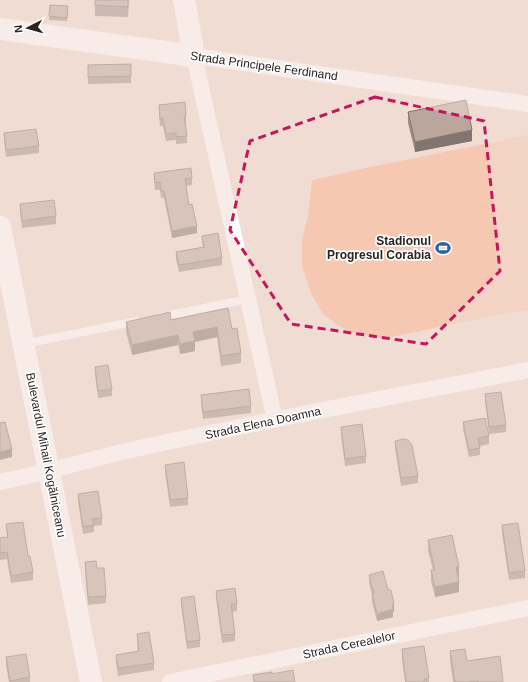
<svg xmlns="http://www.w3.org/2000/svg" width="528" height="682" font-family="Arial,sans-serif">
<rect width="100%" height="100%" fill="#f1dcd3"/>
<path fill="#f6c7b1" d="M528,135V310L512,312L386,338L363,336L346,330L323,314L311,293L302,266V240L308,216L312,180L366,168Z"/>
<g fill="none" stroke-linecap="round" stroke-linejoin="round">
<path stroke="#fff" stroke-width="8" d="M160,317L248,299
M24,344L137,321"/>
<path stroke="#fff" stroke-width="16" d="M275,420L194,56L528,104
M0,482C46,473 90,459 135,449C266,420 397,396 528,370
M170,682L528,608"/>
<path stroke="#fff" stroke-width="22" d="M0,29L194,56L184,0
M0,227L91,682"/>
</g>
<path fill="#a08f87" d="M95,0H129L128,17L95,16Z
M68,10L67,21L49,20V16Z
M131,64V83L88,84V65Z
M159,105L186,116V123H185L187,136V143L176,144V140L166,141L163,126H160L159,112Z
M408,112L472,141L415,152L408,123Z
M4,133L39,146V153L6,157L4,140Z
M154,173L192,178V185L186,186L189,205L197,233L172,238L164,198H161L160,190H155L154,180Z
M20,204L56,216V224L22,228L20,212Z
M202,236L222,258V265L179,272L176,259V252L203,247L202,243Z
M171,320L232,329L241,353V363L221,366L217,337L195,342V351L180,354L178,345L132,355L126,332V322Z
M95,367L112,389V396L98,398L95,375Z
M485,394L506,425V432L489,434L485,401Z
M201,395L251,406V413L203,419L201,403Z
M463,422L489,436V444L480,446V455L469,457L463,429Z
M341,427L366,456V463L345,466L341,435Z
M395,441L418,476V483L401,486L395,448Z
M165,465L188,498V505L170,507L165,472Z
M78,494L102,518V525L94,526V532L83,534L78,501Z
M6,524L28,556L33,572V580L11,583L7,559L0,560V538L7,537Z
M502,525L525,571V578L509,580L502,533Z
M428,540L459,577L458,578L459,592L435,597L431,581V570H433L428,551Z
M85,562L97,568L106,596V603L88,605L85,569Z
M369,575L388,590L394,611L393,612V617L377,621L372,602V595L369,582Z
M216,591L237,604V611L232,612L235,634V641L222,643L216,598Z
M181,598L200,640V647L187,649L181,605Z
M137,634L154,663V670L118,676L116,662V655L138,652L137,641Z
M402,649L429,678V682H405L402,660Z
M450,651L467,661L503,682H453L450,661Z
M6,657L30,677V682H9L6,665Z"/>
<path fill="#82746e" d="M472,130V141L415,152V142Z
M197,226V233L172,238V231Z
M217,327V337L195,342V351L180,354V344L193,332Z
M178,335V345L132,355V345Z
M12,449V457L0,460V452Z
M456,567H459V577L456,578Z
M459,582V592L435,597V587Z
M394,604V611L393,612V617L377,621V614L392,605Z"/>
<path fill="#baa69d" stroke="#82746e" d="M95,0H128V7L95,5Z
M50,5L68,6L67,18L49,16Z
M131,64V76L88,77V65Z
M466,100L472,130L415,142L408,112Z
M185,102L186,116H184L187,136L176,137V133L166,134L163,118L160,119L159,105Z
M36,129L39,146L6,150L4,133Z
M191,168L192,178L185,179L189,205L192,204L197,226L172,231L164,191H161L160,182L155,183L154,173Z
M54,200L56,216L22,221L20,204Z
M218,233L222,258L179,265L176,252L204,247L202,236Z
M228,308L232,329L237,328L241,353L221,356L217,327L193,332L195,341L180,344L178,335L132,345L126,322L170,312L171,320Z
M108,365L112,389L98,391L95,367Z
M249,389L251,406L203,412L201,395Z
M501,392L506,425L489,427L485,394Z
M485,418L489,436L478,438L480,448L469,450L463,422Z
M5,422L12,449L0,452V423Z
M362,424L366,456L345,459L341,427Z
M403,439L408,440L412,445L418,476L401,478L395,441Z
M184,462L188,498L170,500L165,465Z
M98,491L102,518L92,519L94,525L83,527L78,494Z
M23,522L28,556H30L33,572L11,576L7,552L0,553V538L8,537L6,524Z
M518,523L525,571L509,573L502,525Z
M452,535L459,567H456L459,582L435,587L431,570H435L428,540Z
M96,561L97,568H104L106,596L88,597L85,562Z
M383,571L388,590H391L394,604L392,605L393,609L377,614L372,594H374L369,575Z
M235,588L237,604H231L235,634L222,635L216,591Z
M194,596L200,640L187,642L181,598Z
M149,632L154,663L118,668L116,655L139,651L137,634Z
M424,646L429,678L424,679V682H406L402,649Z
M465,649L467,661L500,656L503,682H478V681L468,682H455L450,651Z
M26,654L30,677L10,681L6,657Z
M293,670L295,682H254L253,675L272,672V674Z"/>
<path d="M0 0H528V682H0ZM375,97L484,121L500,271L426,344L291,324L230,230L250,141Z" fill="#f1dcd3" fill-opacity=".55" fill-rule="evenodd"/>
<path fill="none" stroke="#c2185b" stroke-width="3" stroke-dasharray="8 5" stroke-linejoin="round" d="M375,97L484,121L500,271L426,344L291,324L230,230L250,141Z"/>
<defs>
<g id="stadium-bare" transform="scale(1.2)"><path d="M0-5a6.5 5 0 1 0 0 10a6.5 5 0 1 0 0-10ZM-3.5-1.8h7v3.6h-7Z" fill="#2c669e" stroke="#fff" stroke-width="2.5" paint-order="stroke"/></g>
</defs>
<g fill-rule="evenodd">
<use href="#stadium-bare" x="443" y="248"/>
</g>
<g text-anchor="middle" dominant-baseline="central" stroke-width="3.5" stroke-linejoin="round" paint-order="stroke">
<g font-size="12" fill="#2b2320" stroke="#fff">
<text transform="translate(264 66) rotate(8)">Strada Principele Ferdinand</text>
<text transform="translate(263 423) rotate(-12)">Strada Elena Doamna</text>
<text transform="translate(46 455) rotate(79)">Bulevardul Mihail Kogălniceanu</text>
<text transform="translate(349 645) rotate(-12)">Strada Cerealelor</text>
</g>
<g font-size="12" font-weight="bold" fill="#2b2320" stroke="#fff" text-anchor="end">
<text x="431" y="241">Stadionul<tspan x="431" dy="14">Progresul Corabia</tspan></text>
</g>
</g>
<g transform="translate(28 28) rotate(264)" stroke="#ffffff" stroke-width="3" paint-order="stroke">
<path d="M0-3L7 15L0 10L-7 15Z" fill="#2b2320"/>
<text y="-6" font-size="11" font-weight="bold" text-anchor="middle" fill="#2b2320">N</text>
</g>
</svg>
